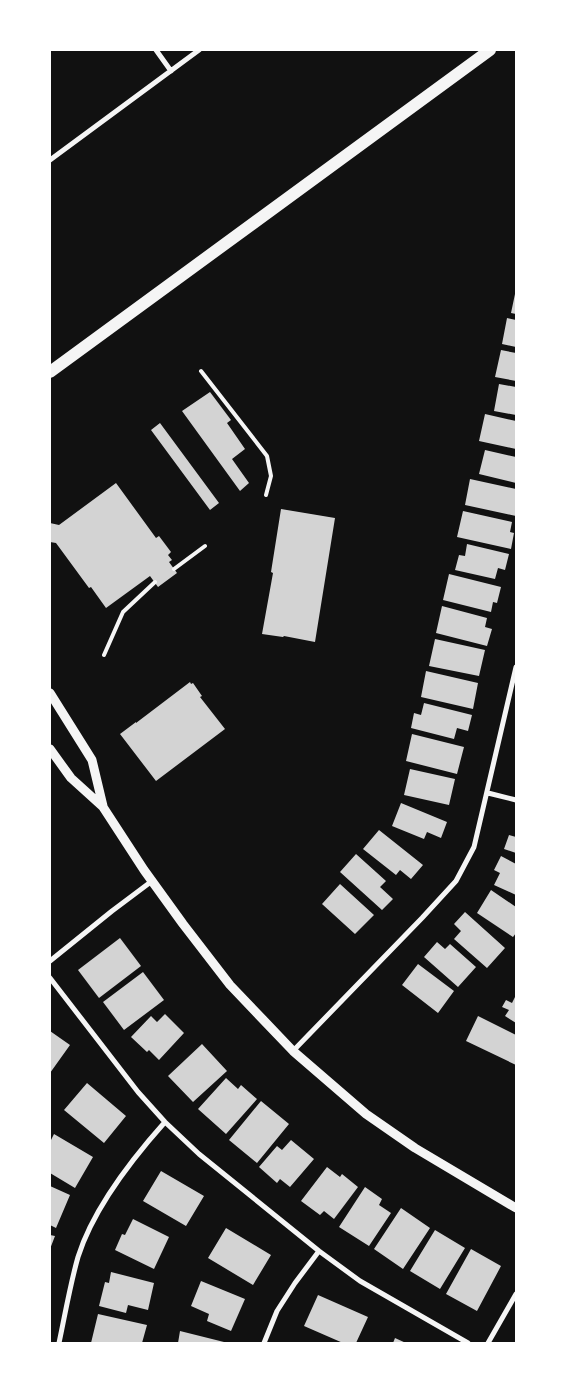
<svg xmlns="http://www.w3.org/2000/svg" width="566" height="1393" font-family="'Public Sans',sans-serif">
<rect width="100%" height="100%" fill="#111"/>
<path fill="#d3d3d3" d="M515,294H516V314L511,313Z
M507,318L516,320V347L502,344Z
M501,350L516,353V381L495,377Z
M499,384L516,387V415L494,411Z
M210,392L231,420L227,423L245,449L232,459L249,483L240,491L182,411Z
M485,414L516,421V449L479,441Z
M160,423L219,503L210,510L151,430Z
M485,450L516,457V483L479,474Z
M470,479L516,489V516L465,505Z
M116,483L156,538L159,536L171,552L168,555L172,560L169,562L177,573L158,587L150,576L106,608L91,587L89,588L56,543L50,542V523L59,525Z
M281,509L335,518L315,642L284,636L283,637L262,634L273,573L271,572Z
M463,511L512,522L510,532L514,533L511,549L457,537Z
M467,544L509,554L505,570L498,568L495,579L455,570L459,555L465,556Z
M449,574L501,587L497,603L493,602L491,612L443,600Z
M442,606L487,618L485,627L492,629L487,646L436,633Z
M435,639L485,650L479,676L429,666Z
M426,671L478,683L473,709L421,697Z
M190,682L191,684L193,683L202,696L200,697L225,729L156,781L120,734L136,722V723Z
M424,703L472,715L468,731L457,728L454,739L411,728L414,713L421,715Z
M412,734L464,747L457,774L406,761Z
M410,769L455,779L449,805L404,795Z
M401,803L447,822L441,838L427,832L424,839L392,826Z
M379,830L423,865L411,879L400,870L396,875L363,849Z
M509,835L516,837V853L504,849Z
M356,854L386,881L380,887L393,899L382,910L340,872Z
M501,856L516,864V895L494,885L500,873L494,870Z
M340,884L374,915L355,934L322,904Z
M491,890L516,907V933L513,937L477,913Z
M465,912L505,948L487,968L454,939L461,931L454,924Z
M120,938L141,966L99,998L78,970Z
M437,942L445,949L450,944L476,967L458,987L424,957Z
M418,964L454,991L438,1013L402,985Z
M143,972L164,1000L124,1030L103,1002Z
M516,995V1023L505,1016L509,1010L502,1007L506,1000L512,1003Z
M165,1014L184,1033L159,1060L149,1050L147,1052L131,1037L151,1016L157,1022Z
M478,1016L516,1035V1065L466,1041Z
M50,1031L70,1045L50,1073Z
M202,1044L227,1071L193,1102L168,1076Z
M226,1078L238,1089L241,1085L257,1099L226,1134L198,1109Z
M87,1083L126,1116L104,1143L64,1110Z
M261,1101L289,1124L257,1163L229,1140Z
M54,1134L93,1157L75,1188L50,1173V1142Z
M291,1140L314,1159L290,1187L280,1179L277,1183L259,1167L277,1146L282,1150Z
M327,1167L340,1177L342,1174L358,1187L334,1219L324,1211L320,1215L301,1201Z
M161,1171L204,1196L186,1226L143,1201Z
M50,1186L70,1195L56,1228L50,1225Z
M365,1187L382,1199L379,1205L391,1213L369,1246L339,1227Z
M401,1208L430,1228L403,1269L374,1249Z
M133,1219L169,1237L154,1269L115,1250L122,1234L125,1235Z
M226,1228L271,1255L253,1285L208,1258Z
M435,1230L465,1248L440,1289L410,1271Z
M50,1235L55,1236L50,1249Z
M471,1249L501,1266L477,1311L446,1294Z
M111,1272L154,1283L148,1310L128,1305L126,1313L99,1306L105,1282L109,1283Z
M201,1281L245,1299L231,1331L207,1321L209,1314L191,1306Z
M318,1295L368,1317L356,1343H343L304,1326Z
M98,1314L147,1325L142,1343H91Z
M180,1331L224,1342V1343H178Z
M395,1338L406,1343H393Z"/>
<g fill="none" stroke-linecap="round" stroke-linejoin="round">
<path stroke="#f5f5f5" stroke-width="4" d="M201,371L267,456L271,476L266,495
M174,569L205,546
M104,655L123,612L155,582"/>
<path stroke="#f5f5f5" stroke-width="5" d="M156,50L171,71
M50,160L199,50
M488,793L516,800
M50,961L112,911L152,881
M50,978L138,1092L165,1122L199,1154L319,1251L360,1281L468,1343
M293,1051L422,918L456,881L474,847L516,667
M59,1343C65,1315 70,1285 78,1257C93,1209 132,1159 165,1122
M264,1343L277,1311L295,1283L319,1251
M488,1343L516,1294"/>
<path stroke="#f5f5f5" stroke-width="9" d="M50,693L92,760L103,806
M50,749L71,778L103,807L144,870L183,924L230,985L293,1051L366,1114L415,1148L516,1208"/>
<path stroke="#f5f5f5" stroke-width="12" d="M50,372L490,50"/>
</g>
<rect width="566" height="1393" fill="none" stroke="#ffffff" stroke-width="102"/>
</svg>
